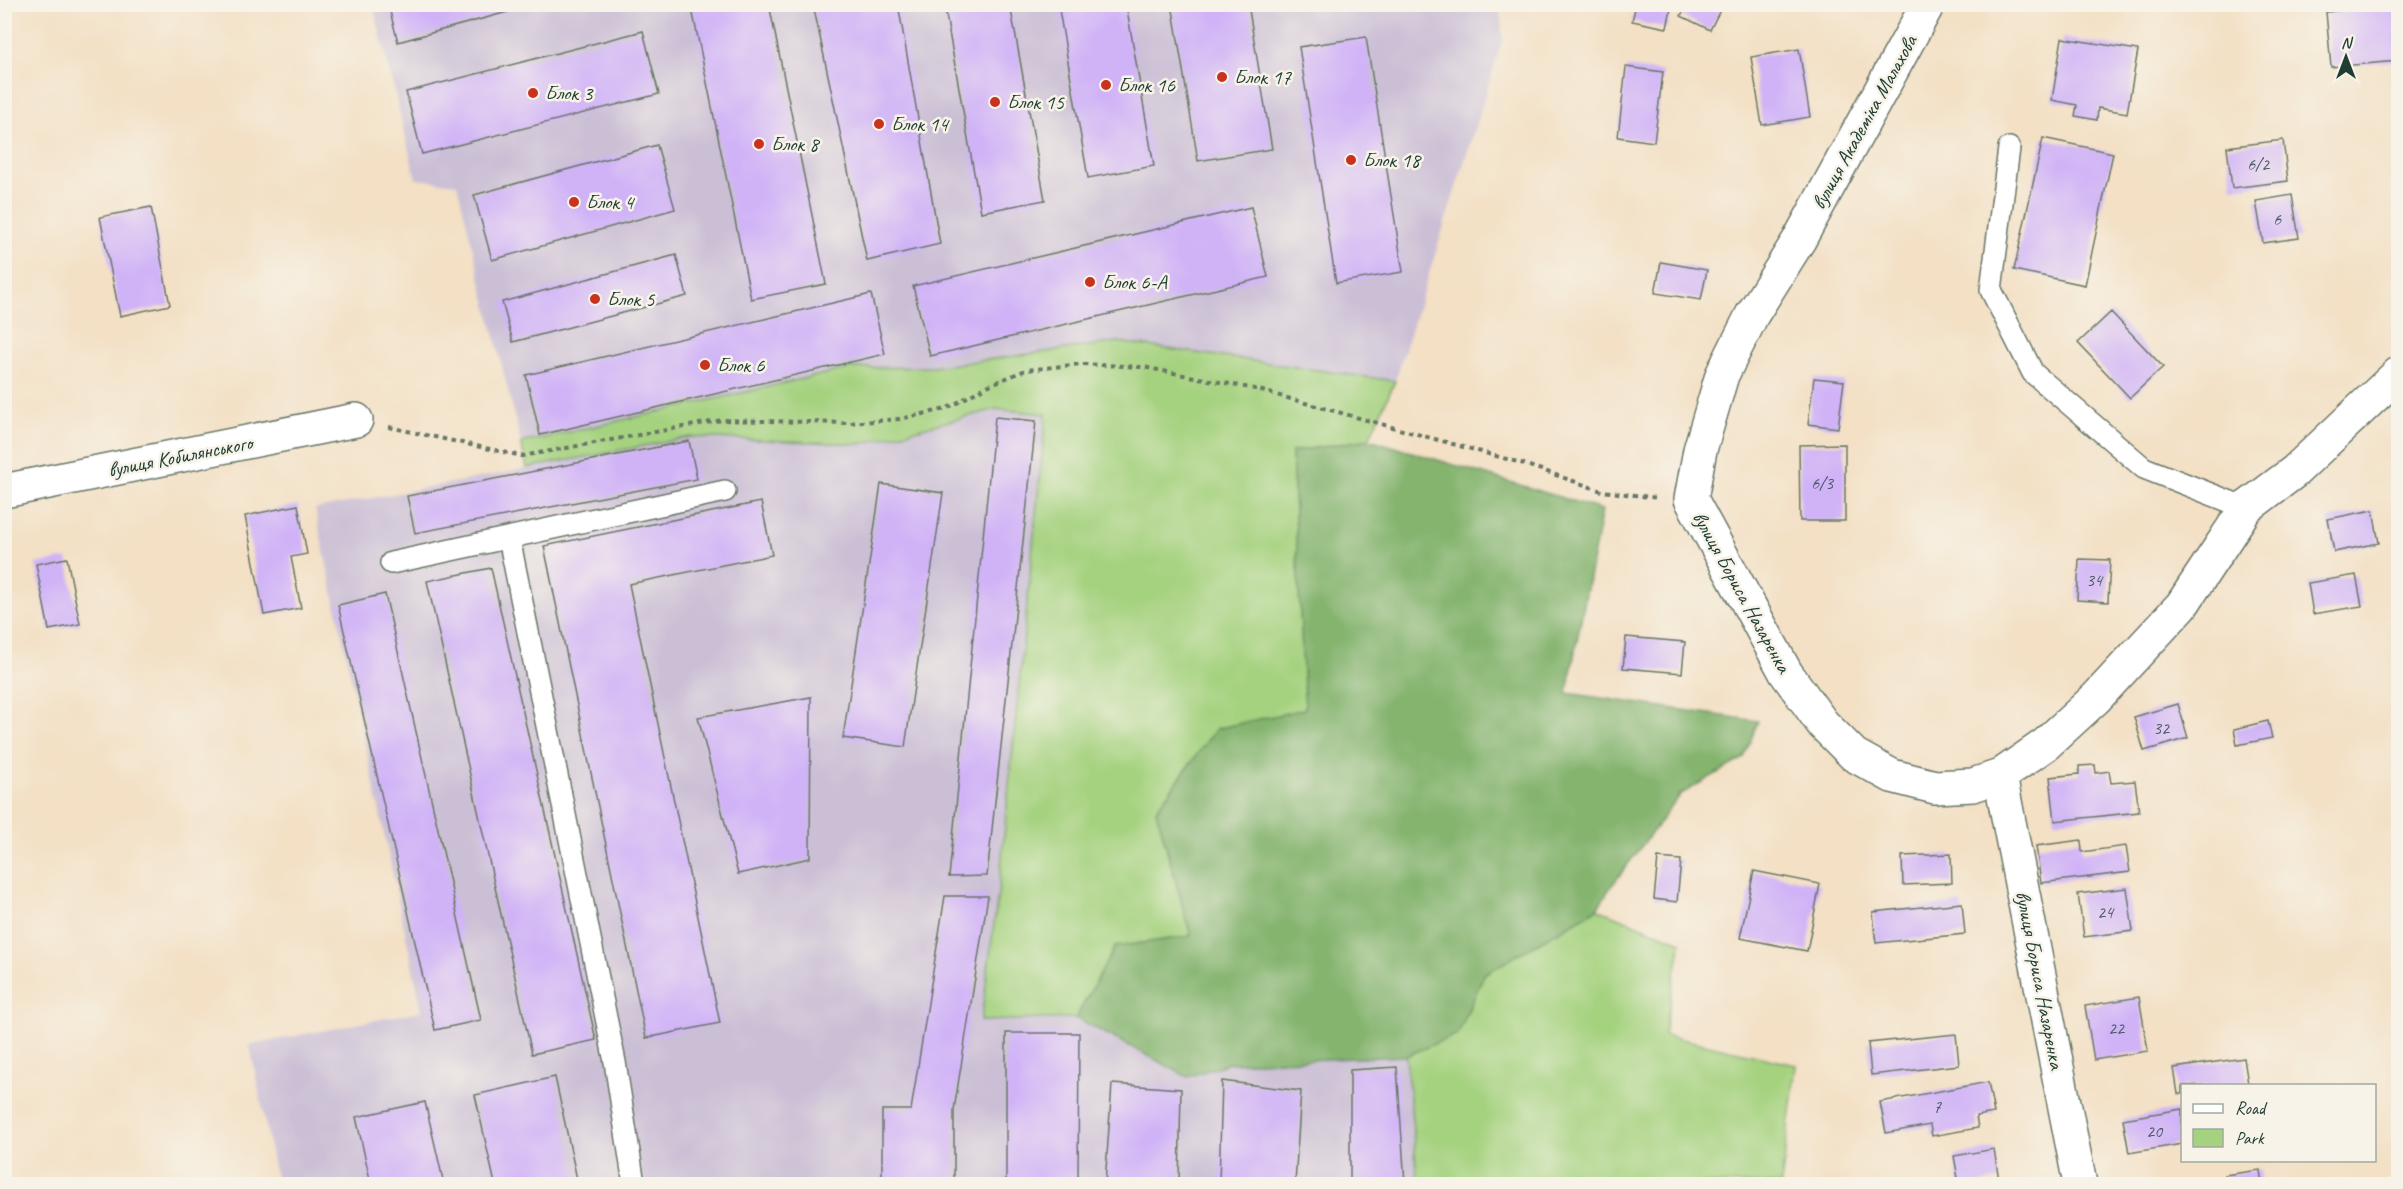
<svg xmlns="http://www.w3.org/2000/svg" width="2403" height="1189" font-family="Caveat,sans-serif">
<rect width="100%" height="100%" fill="#f7f3e8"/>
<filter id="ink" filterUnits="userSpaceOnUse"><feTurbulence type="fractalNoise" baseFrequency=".0167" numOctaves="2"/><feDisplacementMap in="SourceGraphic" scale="12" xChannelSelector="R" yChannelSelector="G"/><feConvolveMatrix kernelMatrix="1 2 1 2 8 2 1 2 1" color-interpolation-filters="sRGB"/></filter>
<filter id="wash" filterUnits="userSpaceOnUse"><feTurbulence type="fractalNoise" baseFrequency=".008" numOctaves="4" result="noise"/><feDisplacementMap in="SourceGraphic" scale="24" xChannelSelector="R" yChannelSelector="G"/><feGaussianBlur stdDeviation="1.35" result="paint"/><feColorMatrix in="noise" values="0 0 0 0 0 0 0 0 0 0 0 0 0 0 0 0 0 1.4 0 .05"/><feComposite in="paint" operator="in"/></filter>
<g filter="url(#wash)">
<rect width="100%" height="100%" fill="#f3e0c5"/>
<path fill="#cbbfd5" d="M1499,4L1503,39L1395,381L1118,342L933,367L851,368L521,443L457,184L416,179L373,5Z
M996,409L1046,414L999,886L982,1020L1076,1018L1188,1077L1229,1063L1406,1056L1418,1184H277L250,1045L422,1011L315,509L691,437L860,444Z"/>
<path fill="#a5d27f" stroke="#62885a" stroke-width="1.5" d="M1118,342L1395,381L1369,439L1292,452L1305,709L1216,729L1156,810L1191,936L1115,947L1076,1018L981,1021L999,886L1046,414L996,409L860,444L691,437L527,468L521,443L851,368L933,367Z
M1597,909L1681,942L1664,1035L1796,1065L1781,1184H1418L1406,1056L1458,1033L1484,974Z"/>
<path fill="#84b46e" stroke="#527851" stroke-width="1.5" d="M1369,439L1602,510L1567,693L1758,721L1744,758L1681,794L1610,888L1597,909L1484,974L1458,1034L1406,1056L1229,1063L1188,1077L1076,1018L1115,947L1191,936L1156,810L1216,729L1305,709L1292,452Z"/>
<g id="blocks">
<path fill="#d0b3f7" d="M388,4H533V5L398,42Z
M691,4H769L826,284L751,299Z
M813,4H898L940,244L867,261Z
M944,4H1010L1045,200L981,212Z
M1058,4H1126L1154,166L1088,178Z
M1172,4H1248L1272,149L1198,161Z
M1636,4H1672L1667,28L1632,21Z
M1687,4H1723L1710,30L1681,16Z
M2373,4H2398V61L2331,67L2326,12L2374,7Z
M643,31L659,94L422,154L406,92Z
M1366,37L1403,272L1336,283L1299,47Z
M2062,38L2138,50L2127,113L2098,108L2097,120L2075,116L2077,105L2052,100Z
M1799,49L1810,117L1762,125L1751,57Z
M1626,67L1663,72L1654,142L1618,137Z
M2043,138L2113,153L2085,285L2014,270Z
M2283,140L2288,181L2232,188L2227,147Z
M657,145L675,209L492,260L474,195Z
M2292,195L2299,238L2263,243L2256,201Z
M151,207L170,305L120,316L100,217Z
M1251,207L1268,277L930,356L913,286Z
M676,255L687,296L513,342L502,302Z
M1661,262L1707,270L1701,300L1655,293Z
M871,294L885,354L540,435L526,375Z
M2111,312L2163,367L2130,398L2078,343Z
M1814,378L1844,381L1838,428L1808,424Z
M995,417L1036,421L987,876L949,877Z
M689,441L697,479L415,533L407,496Z
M1845,444V521H1800L1799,445Z
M881,484L943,493L905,747L843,738Z
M761,502L772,555L629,584L720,1023L646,1038L544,546Z
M298,505L307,554L291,557L301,608L264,615L245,516Z
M2373,510L2379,543L2334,552L2328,519Z
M67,558L80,624L49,630L36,564Z
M2079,559L2110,560L2108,602L2077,600Z
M491,568L596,1040L532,1054L427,581Z
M2356,575L2362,606L2313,614L2308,583Z
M385,594L481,1020L435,1030L338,605Z
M1626,637L1685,642L1682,673L1623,668Z
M811,697L810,858L738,874L698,717Z
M2178,704L2188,738L2144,751L2134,717Z
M2268,721L2272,738L2237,745L2234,729Z
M2095,765L2096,773L2109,771L2111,783L2135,781L2139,812L2055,821L2050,777L2079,774V766Z
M2081,840L2082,852L2126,846L2130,872L2041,883L2036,846Z
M1951,854L1952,883L1903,885L1902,856Z
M1658,858L1681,860L1677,902L1654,899Z
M1754,871L1820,884L1807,951L1740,938Z
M2127,888L2133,931L2084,937L2078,894Z
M945,896H988L954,1110V1184H882V1110H911Z
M1962,903L1965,934L1876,943L1873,912Z
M2139,997L2148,1051L2094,1060L2085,1006Z
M1006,1033H1079L1078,1184H1006Z
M1956,1034L1959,1065L1871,1075L1868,1043Z
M2244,1058L2248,1084L2182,1086V1094H2178L2174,1068Z
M1397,1067L1405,1184H1350V1070Z
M555,1077L578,1184H495L475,1095Z
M1222,1081L1301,1091L1295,1184H1219Z
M1988,1082L1994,1113L1976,1116L1978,1128L1932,1136L1930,1125L1886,1133L1880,1102Z
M1112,1084L1181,1089L1179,1184H1105Z
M425,1102L444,1184H371L356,1117Z
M2182,1109V1144L2129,1153L2123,1119Z
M1994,1149L1999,1180L1976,1184H1959L1954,1156Z
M2260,1170L2262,1184H2226L2225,1175Z"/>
</g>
</g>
<g filter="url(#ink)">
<use href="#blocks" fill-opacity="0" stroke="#697667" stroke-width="1.5"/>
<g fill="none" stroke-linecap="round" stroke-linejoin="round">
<g stroke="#697667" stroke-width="24">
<path id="service" d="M2009,148L1991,290L2033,373L2144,468L2246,508
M509,538L615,1062L634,1184
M391,563L725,491"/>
</g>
<g stroke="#697667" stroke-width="36">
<path id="minor" d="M1928,4L1799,240L1752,315L1722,375L1700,450L1691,499L1786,673L1823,724L1854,755L1892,776L1935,787L1973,785L2000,776L2046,744L2096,698L2182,605L2246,508L2294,472L2398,374
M4,491L356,420
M2000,776L2080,1184"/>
</g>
<path stroke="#697667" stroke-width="4" stroke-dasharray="4.5 4.5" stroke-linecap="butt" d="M389,427L522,456L722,420L849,423L900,419L946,409L987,386L1026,370L1082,364L1143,367L1255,389L1521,463L1602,491L1658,498"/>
<use href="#service" stroke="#fff" stroke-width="21"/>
<use href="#minor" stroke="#fff" stroke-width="33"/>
</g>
</g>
<g fill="#c8321e" stroke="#f7f3e8" stroke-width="2">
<circle cx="1222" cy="77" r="6"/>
<circle cx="1106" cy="85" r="6"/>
<circle cx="533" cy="93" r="6"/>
<circle cx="995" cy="102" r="6"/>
<circle cx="879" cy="124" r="6"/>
<circle cx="759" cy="144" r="6"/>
<circle cx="1351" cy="160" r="6"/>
<circle cx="574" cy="202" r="6"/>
<circle cx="1090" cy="282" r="6"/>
<circle cx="595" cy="299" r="6"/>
<circle cx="705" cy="365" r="6"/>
</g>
<g text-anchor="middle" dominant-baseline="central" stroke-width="5" stroke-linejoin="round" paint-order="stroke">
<g font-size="18" fill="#4b5a65">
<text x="2258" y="164">6/2</text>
<text x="2277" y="219">6</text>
<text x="1822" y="483">6/3</text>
<text x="2094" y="580">34</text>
<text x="2161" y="728">32</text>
<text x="2105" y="912">24</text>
<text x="2116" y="1028">22</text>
<text x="1937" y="1107">7</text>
<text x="2154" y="1131">20</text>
</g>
<g font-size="21" fill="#1f3d34" stroke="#f7f3e8" text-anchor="start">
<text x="1234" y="77">Блок 17</text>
<text x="1118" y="85">Блок 16</text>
<text x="545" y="93">Блок 3</text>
<text x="1007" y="102">Блок 15</text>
<text x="891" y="124">Блок 14</text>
<text x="771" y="144">Блок 8</text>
<text x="1363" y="160">Блок 18</text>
<text x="586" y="202">Блок 4</text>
<text x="1102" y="282">Блок 6-А</text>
<text x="607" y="299">Блок 5</text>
<text x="717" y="365">Блок 6</text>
</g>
<g font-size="21" fill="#1f3d34" stroke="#f7f3e8">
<text transform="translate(1864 122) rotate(-61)">вулиця Академіка Малахова</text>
<text transform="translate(180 456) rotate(-11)">вулиця Кобилянського</text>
<text transform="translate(1742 592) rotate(61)">вулиця Бориса Назаренка</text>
<text transform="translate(2040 980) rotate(79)">вулиця Бориса Назаренка</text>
</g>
</g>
<rect width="2403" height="1189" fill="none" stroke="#f7f3e8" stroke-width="24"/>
<rect x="2181" y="1084" width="195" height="78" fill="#f7f3e8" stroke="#a1aaa0" stroke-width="1.5"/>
<rect x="2193" y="1104" width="30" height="9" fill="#ffffff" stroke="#a1aaa0" stroke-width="1.5"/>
<text x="2235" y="1114" font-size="18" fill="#1f3d34">Road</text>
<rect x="2193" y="1129" width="30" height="18" fill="#a5d27f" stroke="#a1aaa0" stroke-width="1.5"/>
<text x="2235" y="1144" font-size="18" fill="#1f3d34">Park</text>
<g transform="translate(2346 57)" stroke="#f7f3e8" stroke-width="4.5" paint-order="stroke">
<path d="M0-4.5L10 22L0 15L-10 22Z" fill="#1f3d34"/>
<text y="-9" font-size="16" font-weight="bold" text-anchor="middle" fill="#1f3d34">N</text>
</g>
</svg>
